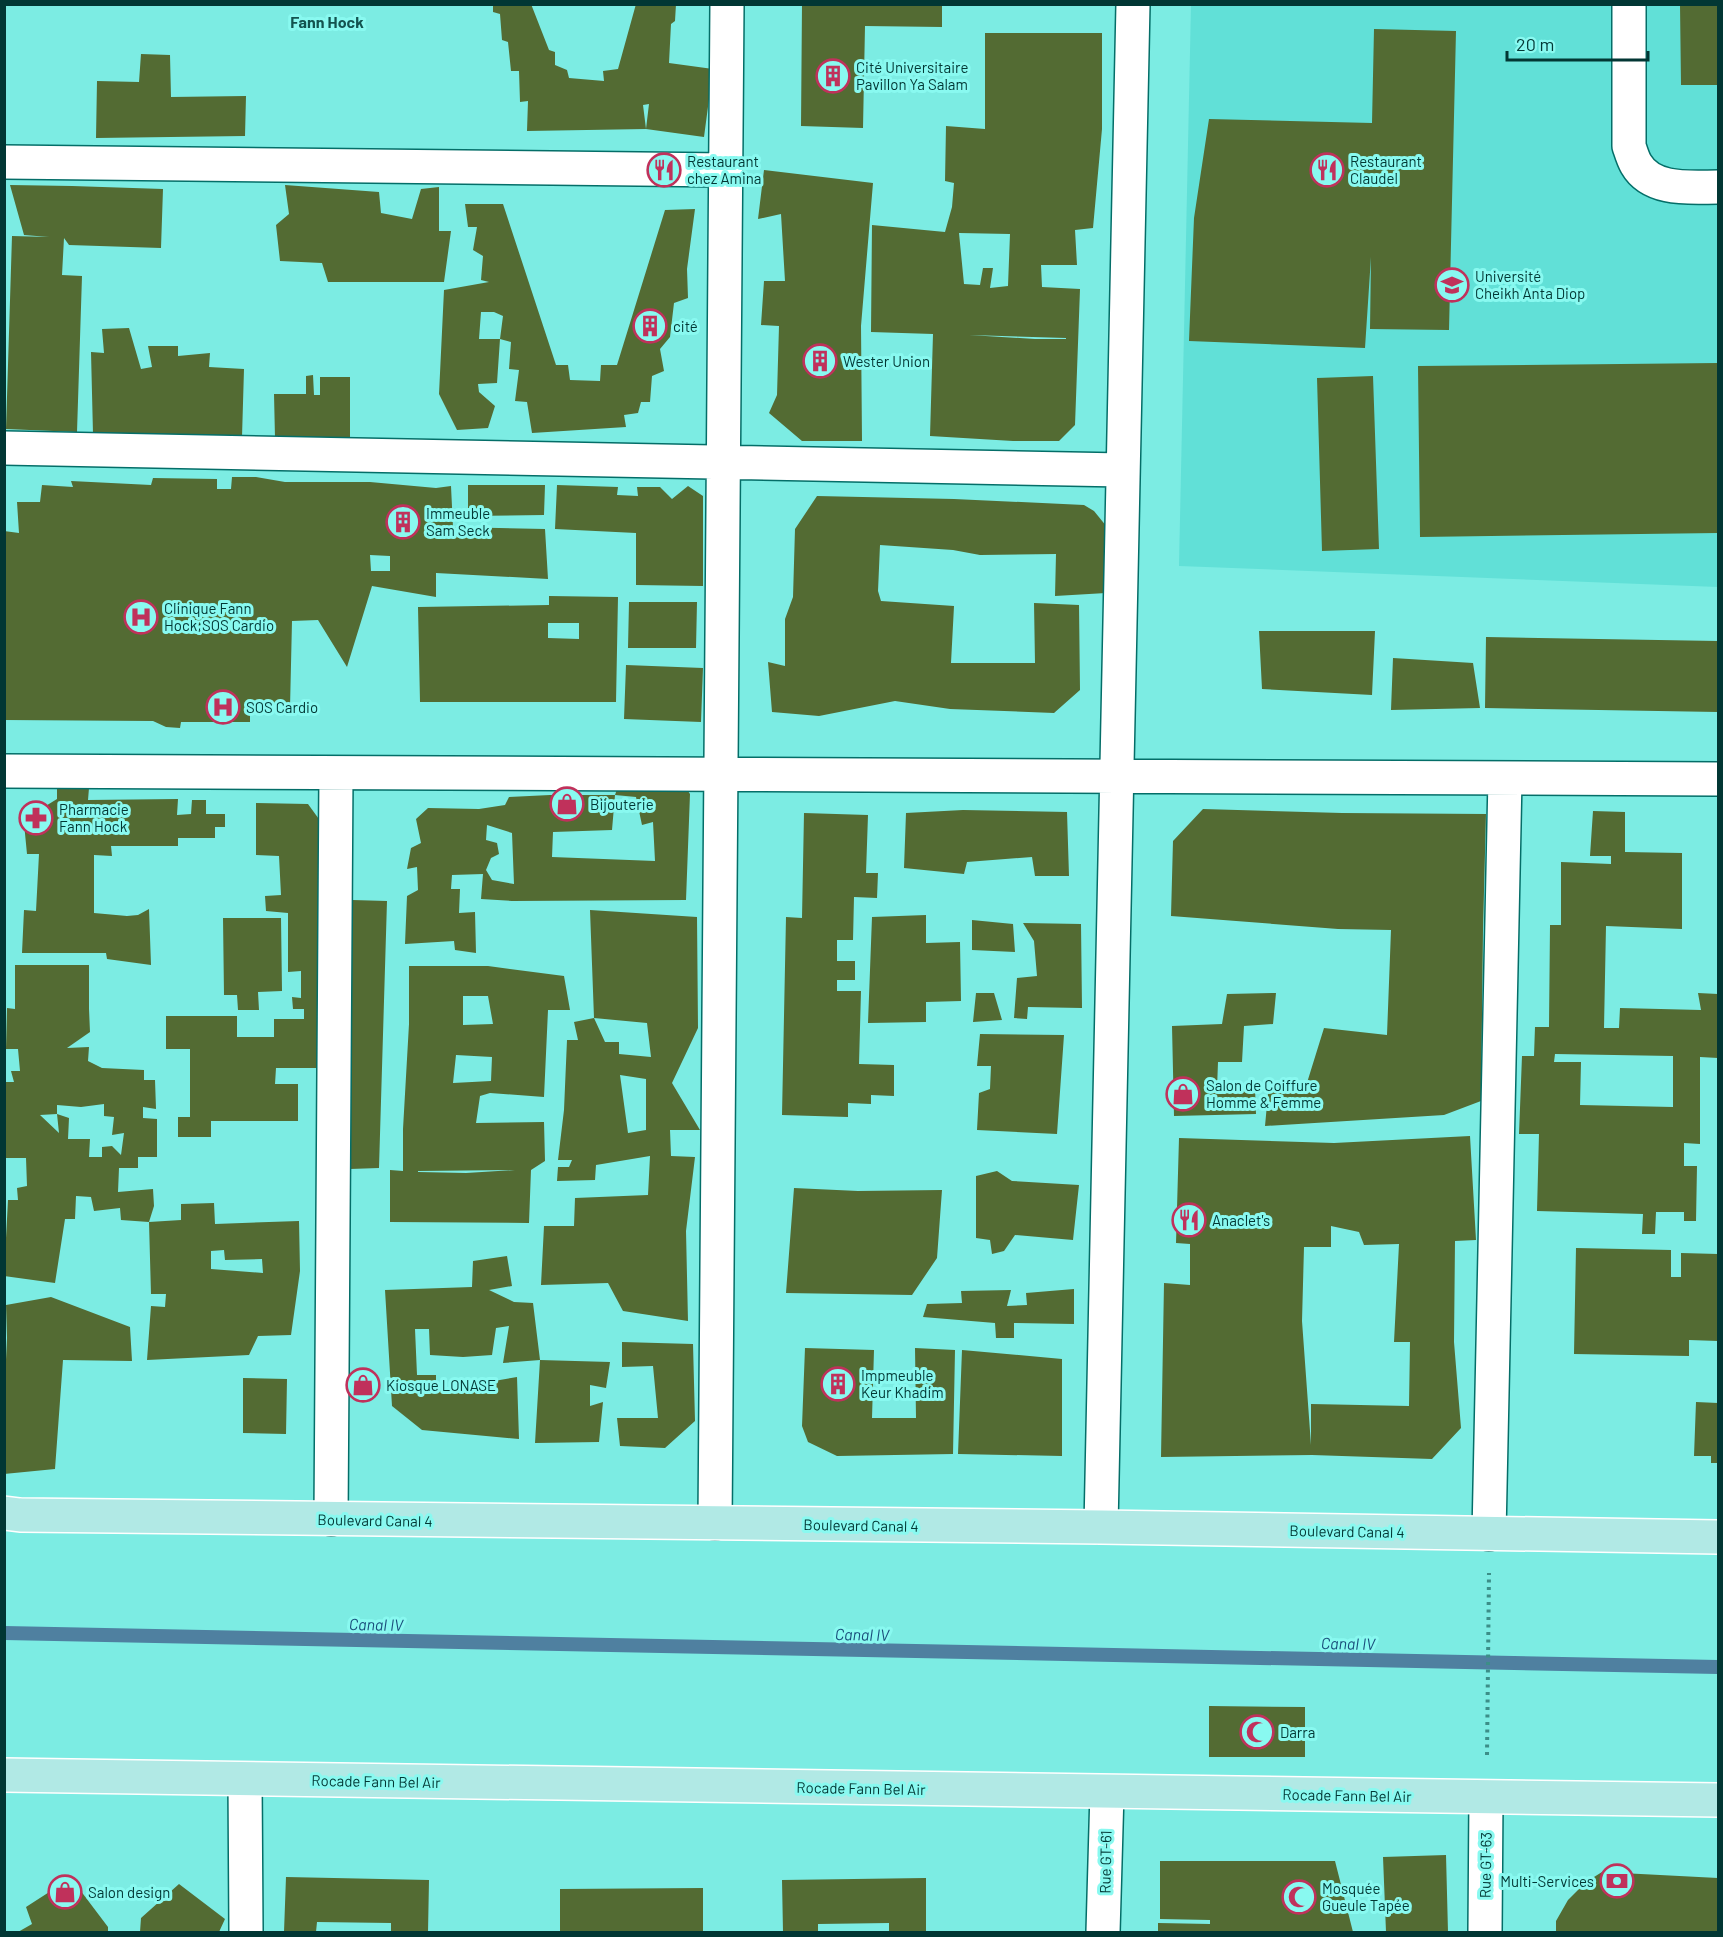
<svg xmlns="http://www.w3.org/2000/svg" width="1723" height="1937" font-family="Barlow,sans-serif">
<rect width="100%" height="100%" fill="#7cece3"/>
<path fill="#61e0d7" d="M1191,5H1718V587L1179,566Z"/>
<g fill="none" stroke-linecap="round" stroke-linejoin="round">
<path stroke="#4f80a0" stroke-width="14" d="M4,1633L1718,1667"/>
</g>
<path fill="#536b33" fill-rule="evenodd" d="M493,4H531L549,50L555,52V65L567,70L569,78L604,81L603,71L618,69L636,4H676L675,21L671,24L669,63L713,69L704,137L646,129L527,131L528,101L520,102L519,71H511L508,42L502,40L500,14L493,12ZM649,104L646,129L643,105Z
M802,4H942V27L865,26L863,128L801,126Z
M1680,5H1718V85H1681Z
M1374,29L1456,31L1449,330L1370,329L1371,257L1365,348L1189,341L1194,218L1209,119L1372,123Z
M985,33H1102V129L1093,228L1075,230L1077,265H1041L1042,287L1080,289L1075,425L1059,441H1013L930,436L933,334L871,332L872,225L945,232L952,207L954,183L945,181L946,126L985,129ZM959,233L1010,234L1008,286L990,288L993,268H983L980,285L964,284ZM969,335L1066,338V339H1035Z
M141,54L170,55L171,97L246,96L245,136L96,138L97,81L139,82Z
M764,170L873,183L861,326L862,441H802L769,413L777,395L779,326L761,325L764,281H785L781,214L758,219Z
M10,185L72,186L163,189L161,248L69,245L64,238L62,275L82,276L77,432L6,429L12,236L49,237L24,235Z
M285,185L379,192L381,213L412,219L421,189L439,187V231H451L444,282H328L322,263L280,261L276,225L289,214Z
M465,204H503L556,365H568L570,380L600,381L601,365H617L665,210L695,209L687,269L688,298L674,303L670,337L660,349L664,371L652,376L650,402H641L638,413L624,415L626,427L532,433L527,402L515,401L519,370L509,369L511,342L500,339L497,383L478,384L479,392L495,406L488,428L457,430L439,394L444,290L489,282L481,280L483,256L473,250L477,227H468ZM481,312H494L503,316L500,339H479Z
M129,328L141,369L152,367L148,346H178V356L210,353L209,367L244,369L242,437L93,434L91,352L104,353L102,329Z
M1718,363V533L1420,537L1418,366Z
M313,375L314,395H320V377H350V437L275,438L274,394H306V376Z
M1373,376L1379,549L1322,551L1317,378Z
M232,477H256L285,482H370L436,488L451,486L453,527L545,529L548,579L436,573V597L372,586L347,667L318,620L292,621L290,708L250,707V722H181L180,728L166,727L153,721L4,720V531L19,533L17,502H40L42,485L73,487L71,481L151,485L153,478L217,479V489H231ZM370,555L390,556V571H371Z
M468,485H545L544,515L468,516Z
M557,485L618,487L617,495L638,496L637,487H660L672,499L688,486L703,496V586L636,585V533L555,529Z
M817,496L954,499L1084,505L1094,511L1107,527L1106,593L1055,596L1056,554L980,555L953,550L880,545L878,591L881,601L954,606L951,663H1035L1034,603L1079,605L1080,690L1054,713L950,709L895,701L819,716L772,712L768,662L785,666V619L793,597L795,529Z
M549,596L618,597L616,702H420L418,607L549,605ZM548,623H579V639L548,638Z
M629,602H697L696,648H628Z
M1259,631H1375L1372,695L1262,689Z
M1486,637L1718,641V712L1485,708Z
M1393,658L1473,663L1480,708L1391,710Z
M626,665L703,668L701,722L624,719Z
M620,780L682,782L690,794L686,900L512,901L481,899L483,874L452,875L451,889H460L459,913L475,912L476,953L455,950L454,941L405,944L407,896L418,890L417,867L407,869L411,848L421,843L416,819L428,808L479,809L505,805L509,797L550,795H615L612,830L553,832L552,857L655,861L653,822L642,825L636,797L615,795ZM487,825L512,833L514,884L492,880L486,870L491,858L499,854L497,843L486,840Z
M57,788H89L88,800L178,799L177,815L191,814L192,800H206V814H225V827H215V838H178V846H111L112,856L94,855V913L127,916L138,915L149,909L151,965L107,959L106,953H22L24,910L36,911L39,854H27L23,813L36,812L57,799Z
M256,803L308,804L329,833L325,1068H276L275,1084H298V1121H211V1137H178V1117H190V1049H166V1016H237V1037H274V1019H304V1009H293L292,997L301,998V971L288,972V913L266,911L265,896L281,895L279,856L256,855Z
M1203,809L1342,813L1486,814L1483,930L1481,1101L1444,1115L1265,1126L1269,1083L1306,1086L1324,1028L1387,1035L1391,930L1338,929L1171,916L1173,841Z
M963,810L1067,812L1069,876H1035L1032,857L967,862L964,874L904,868L906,813Z
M1593,811L1625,812V852L1682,853V929L1606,926L1604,1028H1619L1620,1008L1701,1010L1698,993L1718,994V1058L1700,1057V1144L1684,1143V1166H1697L1696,1221H1684V1212H1656L1655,1234H1642L1643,1214L1537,1211L1539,1134H1519L1522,1056H1534L1535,1027H1549L1550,925H1561V862L1611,864V856H1590ZM1555,1054L1673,1056V1107L1580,1105L1581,1062H1554Z
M804,813L868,815L866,873H878L877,898L854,897L853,940H837V961H855V980H837V991H861L859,1064L894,1065V1096L871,1095V1104L848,1103V1117L782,1115L786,917L802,918Z
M352,900L387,901L379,1168L350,1169L347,1113Z
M590,910L697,917L698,1028L672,1083L700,1130H670L671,1156L695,1157L686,1231L688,1321L623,1311L608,1283L541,1285L544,1226H574L575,1198L648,1195L650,1156L596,1165L595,1180L557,1181L558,1167H569L572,1160H558L564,1110L567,1040H578L574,1022L594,1018L605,1042H619V1054L651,1057L647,1023L594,1018ZM620,1075L646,1079V1130L628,1133Z
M926,915V943L960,942L961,1001L926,1002V1022L868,1023L872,917Z
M223,918H281L282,991L258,992L259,1010H238L237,995H224Z
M972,920L1013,924L1015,952L972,950Z
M1023,923L1081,924L1082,1008L1028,1007L1027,1019L1014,1018L1017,978L1037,976L1034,941Z
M15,965H89V1009L90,1032L67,1048L89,1047L88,1061L102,1068L144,1070V1080H155L156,1109L143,1107V1118L157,1119V1157H138V1168H119L118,1192L153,1189L154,1206L149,1222L121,1220L120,1208L94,1211L91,1197L76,1196L75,1219H65L55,1283L4,1276L8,1200H18L17,1188L27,1186L26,1158H4L6,1082H14L11,1071H20L18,1049H6L7,1008L15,1009ZM104,1104V1116L114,1117L112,1135L124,1133L121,1155L112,1146L102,1147V1157H89L90,1139H68L69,1118L57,1114L59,1133L40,1115L57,1114V1105L81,1107Z
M409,966H488L564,976L570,1010H548L544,1097L490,1093L480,1096L476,1123L544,1122L545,1161L531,1170L529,1223L390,1222V1170L403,1171V1129L409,1024ZM463,996H488L493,1024L463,1025ZM456,1055L492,1057L491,1081L453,1083ZM515,1170L466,1173L418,1172V1171Z
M976,993H994L1002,1020L973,1022Z
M1276,993L1273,1024L1244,1026L1242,1062H1218L1217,1089L1255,1088L1256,1114L1174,1116L1172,1026L1222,1024L1227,994Z
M980,1034L1064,1035L1057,1134L977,1130L979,1093L990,1089L991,1066H977Z
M1470,1136L1476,1240L1455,1241L1454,1342L1461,1428L1432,1459L1312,1455L1161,1457L1164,1283L1190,1285V1244L1176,1243L1179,1138L1334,1143ZM1331,1226L1359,1232L1364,1245L1399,1244L1394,1342H1410L1409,1406L1311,1404V1445L1302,1321L1304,1247H1331Z
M997,1171L1012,1181L1079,1185L1073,1240L1015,1235L1004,1251L992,1254L990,1240L976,1238V1176Z
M794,1188L858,1191L942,1190L937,1258L912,1295L786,1293Z
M214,1203L215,1224L299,1221L300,1271L291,1335L258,1336L249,1355L147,1360L151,1306L165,1307L166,1294H151L149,1222L181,1220V1204ZM224,1250L225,1260L262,1259L263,1273L211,1269V1251Z
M1576,1248L1671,1250V1277H1681V1253L1718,1254V1341L1689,1340V1356L1574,1354Z
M507,1256L512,1286L489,1290L514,1302L533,1303L540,1360L503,1363L509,1326L496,1328L492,1355L463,1357L430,1355L429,1329H415L417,1375H436V1391L517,1377L519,1439L422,1430L392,1406L385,1290L472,1287L473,1261Z
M1074,1289V1324L1014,1323V1338H996L995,1323L923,1317L927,1304L962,1303L961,1291L1011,1290L1007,1306L1027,1305L1026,1293Z
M51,1297L130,1327L132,1361L63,1360L55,1469L4,1474V1402L7,1338L6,1305Z
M622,1342L693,1344L695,1421L665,1448L620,1446L617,1418H658L653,1366L622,1367Z
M805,1348L874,1350L872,1418H916L915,1348L955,1350L953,1454L837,1456L808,1442L802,1426Z
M962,1350L1062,1359V1456L958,1454Z
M540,1360L610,1362L606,1388L590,1385V1406L603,1402L599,1442L535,1443Z
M243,1378L287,1379L286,1434L243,1433Z
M1696,1402L1718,1403V1463H1711V1456H1694Z
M1209,1706L1305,1707V1757H1209Z
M1446,1855L1448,1932H1386L1383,1857Z
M1160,1861H1335L1353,1932H1158V1923L1210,1924V1920L1160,1919Z
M1602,1872L1718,1878V1932H1556V1921L1568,1900L1586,1882Z
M286,1877L429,1880L428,1932H391V1923L317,1922L316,1932H284Z
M71,1878L108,1927V1932H18L32,1924L26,1907Z
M926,1878V1932H889V1923L818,1924V1932H783L782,1880Z
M179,1884L225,1919L219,1932H140L141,1918Z
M703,1888V1932H560V1889Z"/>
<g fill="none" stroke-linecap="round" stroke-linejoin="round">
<g stroke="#046e68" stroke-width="36">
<path id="minor" d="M1629,4V146C1631,152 1633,159 1636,164C1652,192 1692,187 1718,187
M4,162L726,170
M4,448L1123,470
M4,771L1718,779
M331,1519L336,773
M715,1523L727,4
M1101,1527L1133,4
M1489,1534L1505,778
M245,1779L246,1932
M1103,1932L1107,1792
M1485,1932L1486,1797"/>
</g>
<g stroke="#fff" stroke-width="36">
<path id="major" d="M4,1513L20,1515L1101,1527L1718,1537
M4,1775L1718,1800"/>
</g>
<path stroke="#3c8e88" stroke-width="4" stroke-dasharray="3 4.5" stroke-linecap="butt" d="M1487,1755L1489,1573"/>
<use href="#minor" stroke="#fff" stroke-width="33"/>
<use href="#major" stroke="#b1e9e5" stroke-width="33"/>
</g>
<defs>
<g id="building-ring" transform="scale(1.725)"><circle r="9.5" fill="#89f9f0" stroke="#c0315b" stroke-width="1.5"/><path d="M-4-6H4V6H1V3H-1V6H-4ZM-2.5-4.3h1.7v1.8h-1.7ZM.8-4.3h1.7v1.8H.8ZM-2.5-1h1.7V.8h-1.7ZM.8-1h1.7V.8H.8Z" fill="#c0315b"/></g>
<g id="restaurant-ring" transform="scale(1.725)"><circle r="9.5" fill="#89f9f0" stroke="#c0315b" stroke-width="1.5"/><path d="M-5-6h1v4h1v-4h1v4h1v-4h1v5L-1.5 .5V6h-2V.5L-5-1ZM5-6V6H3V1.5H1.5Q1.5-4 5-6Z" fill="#c0315b"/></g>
<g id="university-ring" transform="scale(1.725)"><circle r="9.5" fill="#89f9f0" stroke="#c0315b" stroke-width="1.5"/><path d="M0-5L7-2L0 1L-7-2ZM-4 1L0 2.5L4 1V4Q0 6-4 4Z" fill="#c0315b"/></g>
<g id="hospital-ring" transform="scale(1.725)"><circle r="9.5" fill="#89f9f0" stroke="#c0315b" stroke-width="1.5"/><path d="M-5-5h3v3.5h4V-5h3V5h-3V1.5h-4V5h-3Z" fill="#c0315b"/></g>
<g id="shop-ring" transform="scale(1.725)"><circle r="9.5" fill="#89f9f0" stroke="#c0315b" stroke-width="1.5"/><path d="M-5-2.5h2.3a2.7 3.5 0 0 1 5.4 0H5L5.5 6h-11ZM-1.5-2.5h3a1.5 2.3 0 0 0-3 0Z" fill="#c0315b"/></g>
<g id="pharmacy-ring" transform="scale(1.725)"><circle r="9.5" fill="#89f9f0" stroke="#c0315b" stroke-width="1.5"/><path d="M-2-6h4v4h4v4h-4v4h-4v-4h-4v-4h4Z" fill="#c0315b"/></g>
<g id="mosque-ring" transform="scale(1.725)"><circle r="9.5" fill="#89f9f0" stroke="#c0315b" stroke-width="1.5"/><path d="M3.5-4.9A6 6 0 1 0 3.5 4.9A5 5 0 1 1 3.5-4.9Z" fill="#c0315b"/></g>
<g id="bank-ring" transform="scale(1.725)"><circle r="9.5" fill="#89f9f0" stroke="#c0315b" stroke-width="1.5"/><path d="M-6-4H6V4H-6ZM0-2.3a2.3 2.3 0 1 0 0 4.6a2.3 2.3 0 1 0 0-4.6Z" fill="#c0315b"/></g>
</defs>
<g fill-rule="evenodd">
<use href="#building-ring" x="833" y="76"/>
<use href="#restaurant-ring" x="664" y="170"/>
<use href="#restaurant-ring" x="1327" y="170"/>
<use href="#university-ring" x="1452" y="285"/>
<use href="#building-ring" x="650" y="326"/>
<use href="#building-ring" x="820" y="361"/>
<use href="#building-ring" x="403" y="522"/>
<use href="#hospital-ring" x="141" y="617"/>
<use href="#hospital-ring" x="223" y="707"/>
<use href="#shop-ring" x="567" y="804"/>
<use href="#pharmacy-ring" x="36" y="818"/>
<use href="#shop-ring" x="1183" y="1094"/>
<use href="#restaurant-ring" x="1189" y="1220"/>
<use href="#building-ring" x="838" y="1384"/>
<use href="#shop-ring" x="363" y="1385"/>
<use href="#mosque-ring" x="1257" y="1732"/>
<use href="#bank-ring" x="1617" y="1881"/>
<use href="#shop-ring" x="65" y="1892"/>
<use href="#mosque-ring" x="1299" y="1897"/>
</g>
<g text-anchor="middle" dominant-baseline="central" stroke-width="6" stroke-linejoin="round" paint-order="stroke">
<g font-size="15" fill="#023734" stroke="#89f9f0" text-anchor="start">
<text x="856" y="67">Cité Universitaire<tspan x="856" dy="17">Pavillon Ya Salam</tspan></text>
<text x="687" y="161">Restaurant<tspan x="687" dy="17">chez Amina</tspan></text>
<text x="1350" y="161">Restaurant<tspan x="1350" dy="17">Claudel</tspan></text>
<text x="1475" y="276">Université<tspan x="1475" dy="17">Cheikh Anta Diop</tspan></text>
<text x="673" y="326">cité</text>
<text x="843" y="361">Wester Union</text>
<text x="426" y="513">Immeuble<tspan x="426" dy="17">Sam Seck</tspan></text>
<text x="164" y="608">Clinique Fann<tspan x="164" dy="17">Hock;SOS Cardio</tspan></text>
<text x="246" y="707">SOS Cardio</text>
<text x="590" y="804">Bijouterie</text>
<text x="59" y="809">Pharmacie<tspan x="59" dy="17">Fann Hock</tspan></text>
<text x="1206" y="1085">Salon de Coiffure<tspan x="1206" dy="17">Homme &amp; Femme</tspan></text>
<text x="1212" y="1220">Anaclet's</text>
<text x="861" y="1375">Impmeuble<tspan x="861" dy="17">Keur Khadim</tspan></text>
<text x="386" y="1385">Kiosque LONASE</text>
<text x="1280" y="1732">Darra</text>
<text x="1594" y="1881" text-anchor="end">Multi-Services</text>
<text x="1322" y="1888">Mosquée<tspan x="1322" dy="17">Gueule Tapée</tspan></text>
<text x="88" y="1892">Salon design</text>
</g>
<g font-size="15" fill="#023734" stroke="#89f9f0">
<text transform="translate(375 1520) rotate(1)">Boulevard Canal 4</text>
<text transform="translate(861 1525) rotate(1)">Boulevard Canal 4</text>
<text transform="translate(1347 1531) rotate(1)">Boulevard Canal 4</text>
<text transform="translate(376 1781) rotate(1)">Rocade Fann Bel Air</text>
<text transform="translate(861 1788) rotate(1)">Rocade Fann Bel Air</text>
<text transform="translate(1347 1795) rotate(1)">Rocade Fann Bel Air</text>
<text transform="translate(1105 1862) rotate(-89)">Rue GT-61</text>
<text transform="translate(1485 1865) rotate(-89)">Rue GT-63</text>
</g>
<g font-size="16" font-weight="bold" fill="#13534f" stroke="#89f9f0">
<text x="327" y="21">Fann Hock</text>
</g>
<g font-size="16" font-style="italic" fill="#1a4e7b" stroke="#89f9f0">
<text transform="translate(376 1624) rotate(1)">Canal IV</text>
<text transform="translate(862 1634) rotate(1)">Canal IV</text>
<text transform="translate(1348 1643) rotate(1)">Canal IV</text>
</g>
</g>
<rect width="1723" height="1937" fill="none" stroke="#023734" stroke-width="12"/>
<path d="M1507 51v9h141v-9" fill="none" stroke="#023734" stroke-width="3"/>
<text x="1516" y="51" font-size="18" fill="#023734" stroke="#89f9f0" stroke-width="4.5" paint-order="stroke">20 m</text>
</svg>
